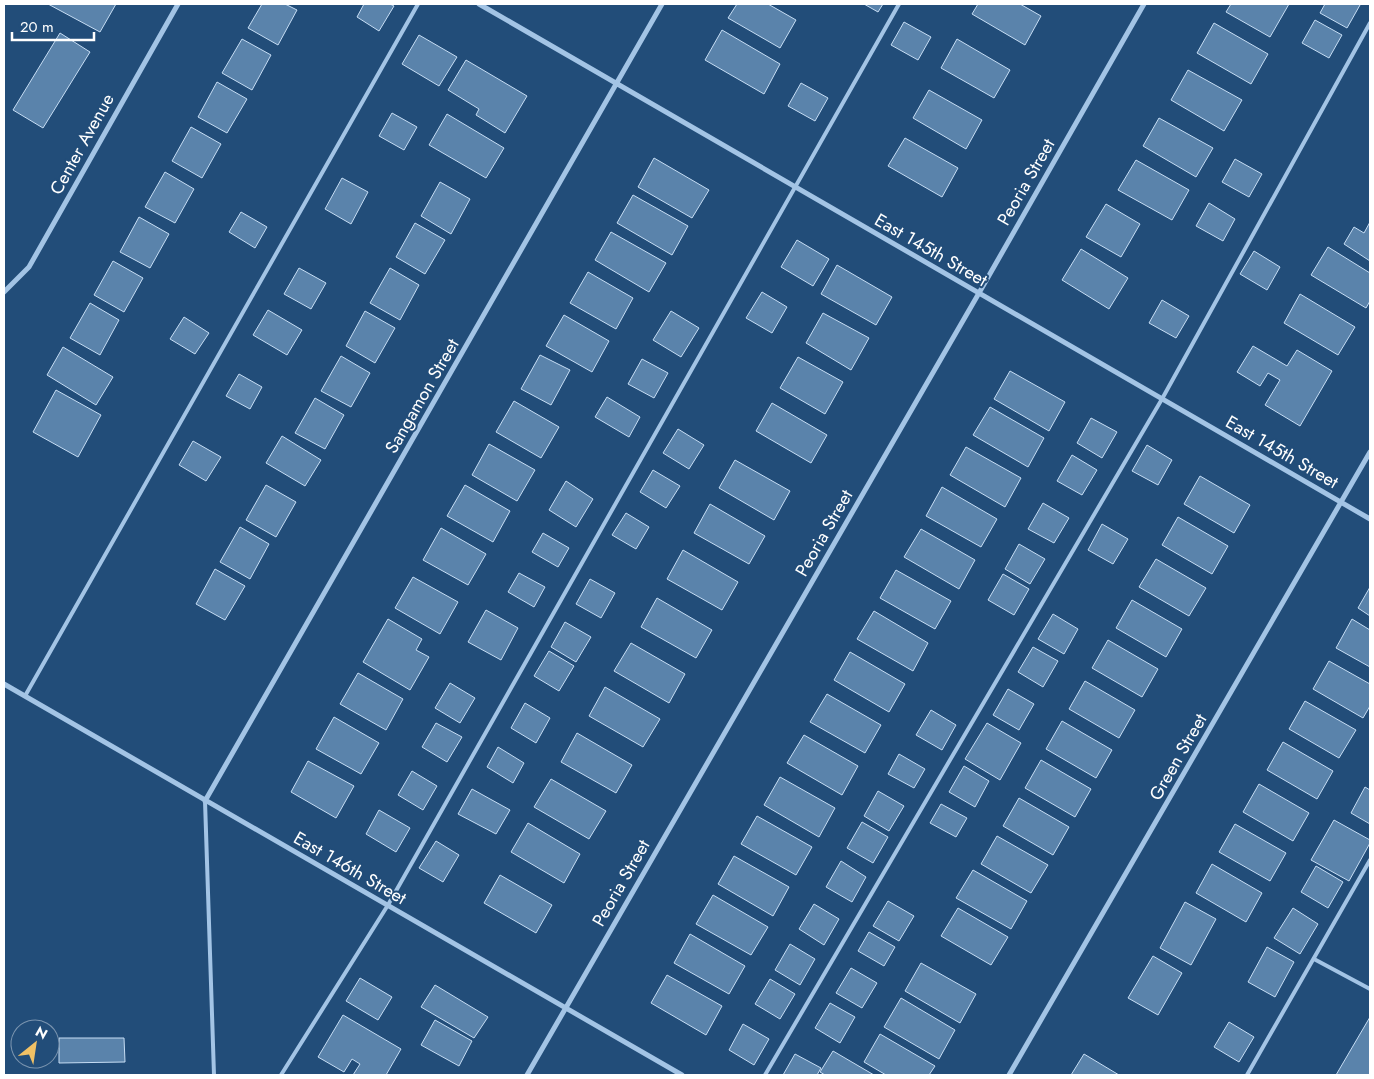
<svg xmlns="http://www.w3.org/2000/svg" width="1374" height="1079" font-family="Jost,sans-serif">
<rect width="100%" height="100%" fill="#224d79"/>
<path fill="#5a83ab" stroke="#c6ddf4" d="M48,4H116L100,32Z
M262,4H285L297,10L278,45L248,28Z
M364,4H390L394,6L379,31L357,17Z
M737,4H768L796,20L780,48L728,18Z
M864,4H883L878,12Z
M978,4H1020L1041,16L1025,45L972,14Z
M1231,4H1289L1270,37L1226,12Z
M1325,4H1357L1360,5L1347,28L1320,13Z
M1315,20L1342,35L1329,58L1302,43Z
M904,22L931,37L918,60L891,45Z
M1214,23L1268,54L1251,84L1197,53Z
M722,30L780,64L764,94L705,60Z
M60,33L90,52L43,128L13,110Z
M419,35L457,57L439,86L402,64Z
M242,39L271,55L252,90L222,73Z
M957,39L1010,70L994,98L941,68Z
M466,60L527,96L505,133L476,115L479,109L448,90Z
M1188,70L1242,100L1224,131L1171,100Z
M217,82L247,99L227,133L198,117Z
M801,83L828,98L815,121L788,106Z
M929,90L982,120L966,149L913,118Z
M392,113L417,127L404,150L379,136Z
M447,114L504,148L486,178L429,145Z
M1159,118L1213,148L1196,177L1143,146Z
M191,127L221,144L202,178L172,161Z
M905,138L958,168L942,197L888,166Z
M654,158L709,190L692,218L638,187Z
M1235,159L1262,174L1249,197L1222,182Z
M1136,160L1189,190L1172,220L1118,190Z
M165,172L194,189L175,223L145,207Z
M342,178L368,192L351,224L325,209Z
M440,182L470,199L451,234L421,216Z
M633,195L688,226L672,255L617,223Z
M1209,203L1235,219L1223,241L1196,226Z
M1106,204L1140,224L1121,257L1086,237Z
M241,212L267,227L255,248L229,232Z
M139,217L169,234L150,268L120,252Z
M1370,222V261L1344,244L1354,227L1364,233Z
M415,223L445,240L425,274L396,257Z
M611,232L666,263L649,292L595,260Z
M797,240L829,259L813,286L781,267Z
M1328,247L1370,273V301L1366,308L1311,275Z
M1081,249L1128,278L1109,309L1062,280Z
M1254,251L1280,267L1267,290L1240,274Z
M113,261L143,278L124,312L94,295Z
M837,265L892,297L876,325L821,294Z
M299,268L326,283L311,309L284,294Z
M390,268L419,285L400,320L370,303Z
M588,272L633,298L616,329L570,303Z
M762,292L787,307L772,333L746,318Z
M1300,294L1355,327L1338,355L1284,323Z
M1162,300L1189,316L1176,338L1149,323Z
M90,303L119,320L100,355L70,338Z
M268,310L302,330L287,355L253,335Z
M365,311L395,328L375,363L346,346Z
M671,311L699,328L681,357L653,340Z
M823,313L869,338L851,370L806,343Z
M564,315L609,341L592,372L546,346Z
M184,317L209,333L195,354L170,339Z
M1253,346L1287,366L1297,350L1332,371L1300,426L1265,405L1280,380L1268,373L1260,386L1237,372Z
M63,347L113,377L96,405L47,375Z
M540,355L570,370L551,405L521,389Z
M341,356L370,373L351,407L321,391Z
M798,357L843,382L825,414L780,388Z
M642,359L668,373L654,398L628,384Z
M1010,371L1065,402L1049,431L994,399Z
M239,374L262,387L250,409L226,396Z
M56,390L101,415L78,457L33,432Z
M607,397L640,417L629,437L595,417Z
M315,398L344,415L325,449L295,433Z
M514,401L559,427L541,458L496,432Z
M772,403L827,435L811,463L756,431Z
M990,407L1044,438L1028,467L973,435Z
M1091,418L1117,432L1102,458L1077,443Z
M678,429L704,445L689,469L663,453Z
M282,436L321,460L305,486L266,463Z
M193,441L221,457L206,481L179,465Z
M489,444L535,470L517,501L472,475Z
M1147,445L1172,460L1158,485L1132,471Z
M966,447L1021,478L1005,507L950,475Z
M1072,455L1097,470L1082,495L1057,481Z
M735,460L790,491L774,520L719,488Z
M653,470L680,486L666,508L640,492Z
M1200,476L1250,505L1234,533L1184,504Z
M566,481L593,499L576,527L549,510Z
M266,485L296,502L276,537L246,520Z
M465,485L510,511L493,542L447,516Z
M942,487L997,519L981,547L926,516Z
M1043,503L1069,518L1054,543L1028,529Z
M710,504L765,536L749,564L694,533Z
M626,513L649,527L636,549L612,535Z
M1178,517L1228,546L1212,574L1162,545Z
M1102,524L1128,539L1113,564L1088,550Z
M240,527L269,544L250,579L220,562Z
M441,528L486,554L468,585L423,560Z
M921,529L975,560L959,589L904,557Z
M543,533L569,548L558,567L532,552Z
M1019,544L1045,559L1030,584L1005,569Z
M683,550L738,582L722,610L667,579Z
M1156,559L1206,588L1189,616L1139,587Z
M215,569L245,586L225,620L196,604Z
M896,570L951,601L935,629L880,598Z
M519,573L545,587L534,607L508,592Z
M1003,574L1029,589L1014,615L988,600Z
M413,577L458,602L440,634L395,608Z
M590,579L615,593L601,618L576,604Z
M1370,587V616L1358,608Z
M657,598L712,630L696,658L641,627Z
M1132,600L1182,629L1166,657L1116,628Z
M486,610L518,628L501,660L468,642Z
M874,611L928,643L913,671L857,639Z
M1053,614L1078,629L1064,654L1038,639Z
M388,619L422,639L416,650L429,657L410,690L363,662Z
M1352,619L1370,630V667L1336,648Z
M565,622L591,637L576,662L551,647Z
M1108,640L1158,669L1142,697L1092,668Z
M631,643L685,674L669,703L614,671Z
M1033,647L1058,661L1043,687L1018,672Z
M549,651L574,666L559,691L534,676Z
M850,652L905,684L889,712L834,680Z
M1329,661L1370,684V706L1363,718L1313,689Z
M358,673L403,699L386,730L340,704Z
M1085,681L1135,710L1119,738L1069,709Z
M450,683L475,698L460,723L435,708Z
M605,687L660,719L643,747L589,716Z
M1008,689L1034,704L1019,730L993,715Z
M827,694L881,725L865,753L810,722Z
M1305,701L1356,730L1339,758L1289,729Z
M525,703L550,718L536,743L511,728Z
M931,710L956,725L942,750L916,735Z
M334,717L379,743L361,774L316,749Z
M1062,721L1112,750L1096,778L1046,749Z
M436,723L462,737L447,762L422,747Z
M987,723L1021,743L1000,780L965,759Z
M577,733L632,765L616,793L561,762Z
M804,735L858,766L842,795L787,763Z
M1283,742L1333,771L1317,799L1267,770Z
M498,747L524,763L513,783L487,767Z
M899,754L925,769L914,788L888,774Z
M1041,760L1091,789L1075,817L1025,788Z
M308,761L354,786L336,818L291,792Z
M964,766L989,781L975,807L949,792Z
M412,771L437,786L423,810L398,795Z
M780,777L835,808L819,837L764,805Z
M551,779L606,811L589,839L534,807Z
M1259,784L1309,813L1293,841L1243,812Z
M1365,787L1370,790V824L1351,813Z
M472,789L510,810L496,834L458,814Z
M878,791L904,806L889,831L864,816Z
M1019,798L1069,827L1053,855L1003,826Z
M941,804L967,818L956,837L930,823Z
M379,810L410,828L396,852L366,834Z
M757,816L812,847L796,875L741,844Z
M1334,820L1370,840V843L1349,881L1311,860Z
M862,822L888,837L873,863L847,848Z
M528,823L580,854L564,883L511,852Z
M1235,824L1286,853L1270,881L1219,852Z
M997,836L1048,865L1031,893L981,864Z
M436,841L459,855L443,882L419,868Z
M734,856L789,887L773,916L718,884Z
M841,861L866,877L852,902L826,887Z
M1212,864L1262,893L1246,922L1196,893Z
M1316,866L1343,882L1328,908L1301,892Z
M973,870L1027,901L1011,929L956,898Z
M500,875L552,905L536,933L484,903Z
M713,895L768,927L751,955L696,924Z
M888,901L914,916L899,941L873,926Z
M1185,902L1216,919L1191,965L1160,948Z
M814,904L839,919L824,945L799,929Z
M958,908L1008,937L991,965L941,936Z
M1293,908L1318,924L1300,954L1274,938Z
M869,932L895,947L884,966L858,951Z
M690,934L745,966L729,994L674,963Z
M790,944L815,959L800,985L775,970Z
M1267,947L1294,962L1275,997L1248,982Z
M1153,956L1182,973L1158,1015L1128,998Z
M921,963L976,994L960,1023L905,991Z
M851,968L877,983L862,1008L836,993Z
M667,975L722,1006L706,1035L651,1003Z
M360,978L392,997L378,1020L346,1001Z
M770,979L795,994L780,1019L755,1004Z
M435,985L488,1017L474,1038L421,1007Z
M901,998L955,1030L939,1059L884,1027Z
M830,1003L855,1017L840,1043L815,1028Z
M343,1015L401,1049L386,1075H353L360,1064L352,1059L344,1072L318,1057Z
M1370,1017V1075H1336Z
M435,1020L472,1041L459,1066L421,1045Z
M1229,1022L1254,1037L1239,1062L1214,1047Z
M743,1024L769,1039L754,1065L729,1050Z
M880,1034L935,1066L929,1075H886L864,1062Z
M59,1038H124L125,1062L59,1063Z
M833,1051L874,1075H825L820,1072Z
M795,1054L821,1068L817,1075H783Z
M1084,1054L1119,1075H1071Z"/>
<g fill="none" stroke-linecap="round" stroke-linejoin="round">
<path stroke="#a3c4e5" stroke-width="4" d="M25,696L418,4
M205,801L214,1075
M1314,959L1370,989
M281,1075L388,905L899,4
M765,1075L1162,399L1370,23
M1247,1075L1370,860"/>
<path stroke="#a3c4e5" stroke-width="5" d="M479,4L1370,519
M4,292L29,267L178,4
M4,684L682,1075
M205,801L662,4
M527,1075L979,293L1144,4
M1009,1075L1370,452"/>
</g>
<g text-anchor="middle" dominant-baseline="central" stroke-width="4" stroke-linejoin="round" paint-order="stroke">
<g font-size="18" fill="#fff" stroke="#224d79">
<text transform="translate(82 144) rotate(-61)">Center Avenue</text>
<text transform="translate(1026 182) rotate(-60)">Peoria Street</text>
<text transform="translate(931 250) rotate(30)">East 145th Street</text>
<text transform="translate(422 396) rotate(-60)">Sangamon Street</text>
<text transform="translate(1282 452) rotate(30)">East 145th Street</text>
<text transform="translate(824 533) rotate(-60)">Peoria Street</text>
<text transform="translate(1178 757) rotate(-60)">Green Street</text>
<text transform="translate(350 868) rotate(30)">East 146th Street</text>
<text transform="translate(621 883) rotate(-60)">Peoria Street</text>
</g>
</g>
<rect width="1374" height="1079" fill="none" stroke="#ffffff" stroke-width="10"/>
<g transform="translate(35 1044) rotate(30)"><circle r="24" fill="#224d79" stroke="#7a94af"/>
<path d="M0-4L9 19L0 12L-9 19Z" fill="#f1c165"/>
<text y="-8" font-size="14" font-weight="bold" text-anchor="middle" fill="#ffffff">N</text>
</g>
<path d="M12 32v8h82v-8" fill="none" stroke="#ffffff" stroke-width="2.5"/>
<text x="20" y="32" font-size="15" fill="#ffffff" stroke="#224d79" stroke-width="4" paint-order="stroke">20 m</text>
</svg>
